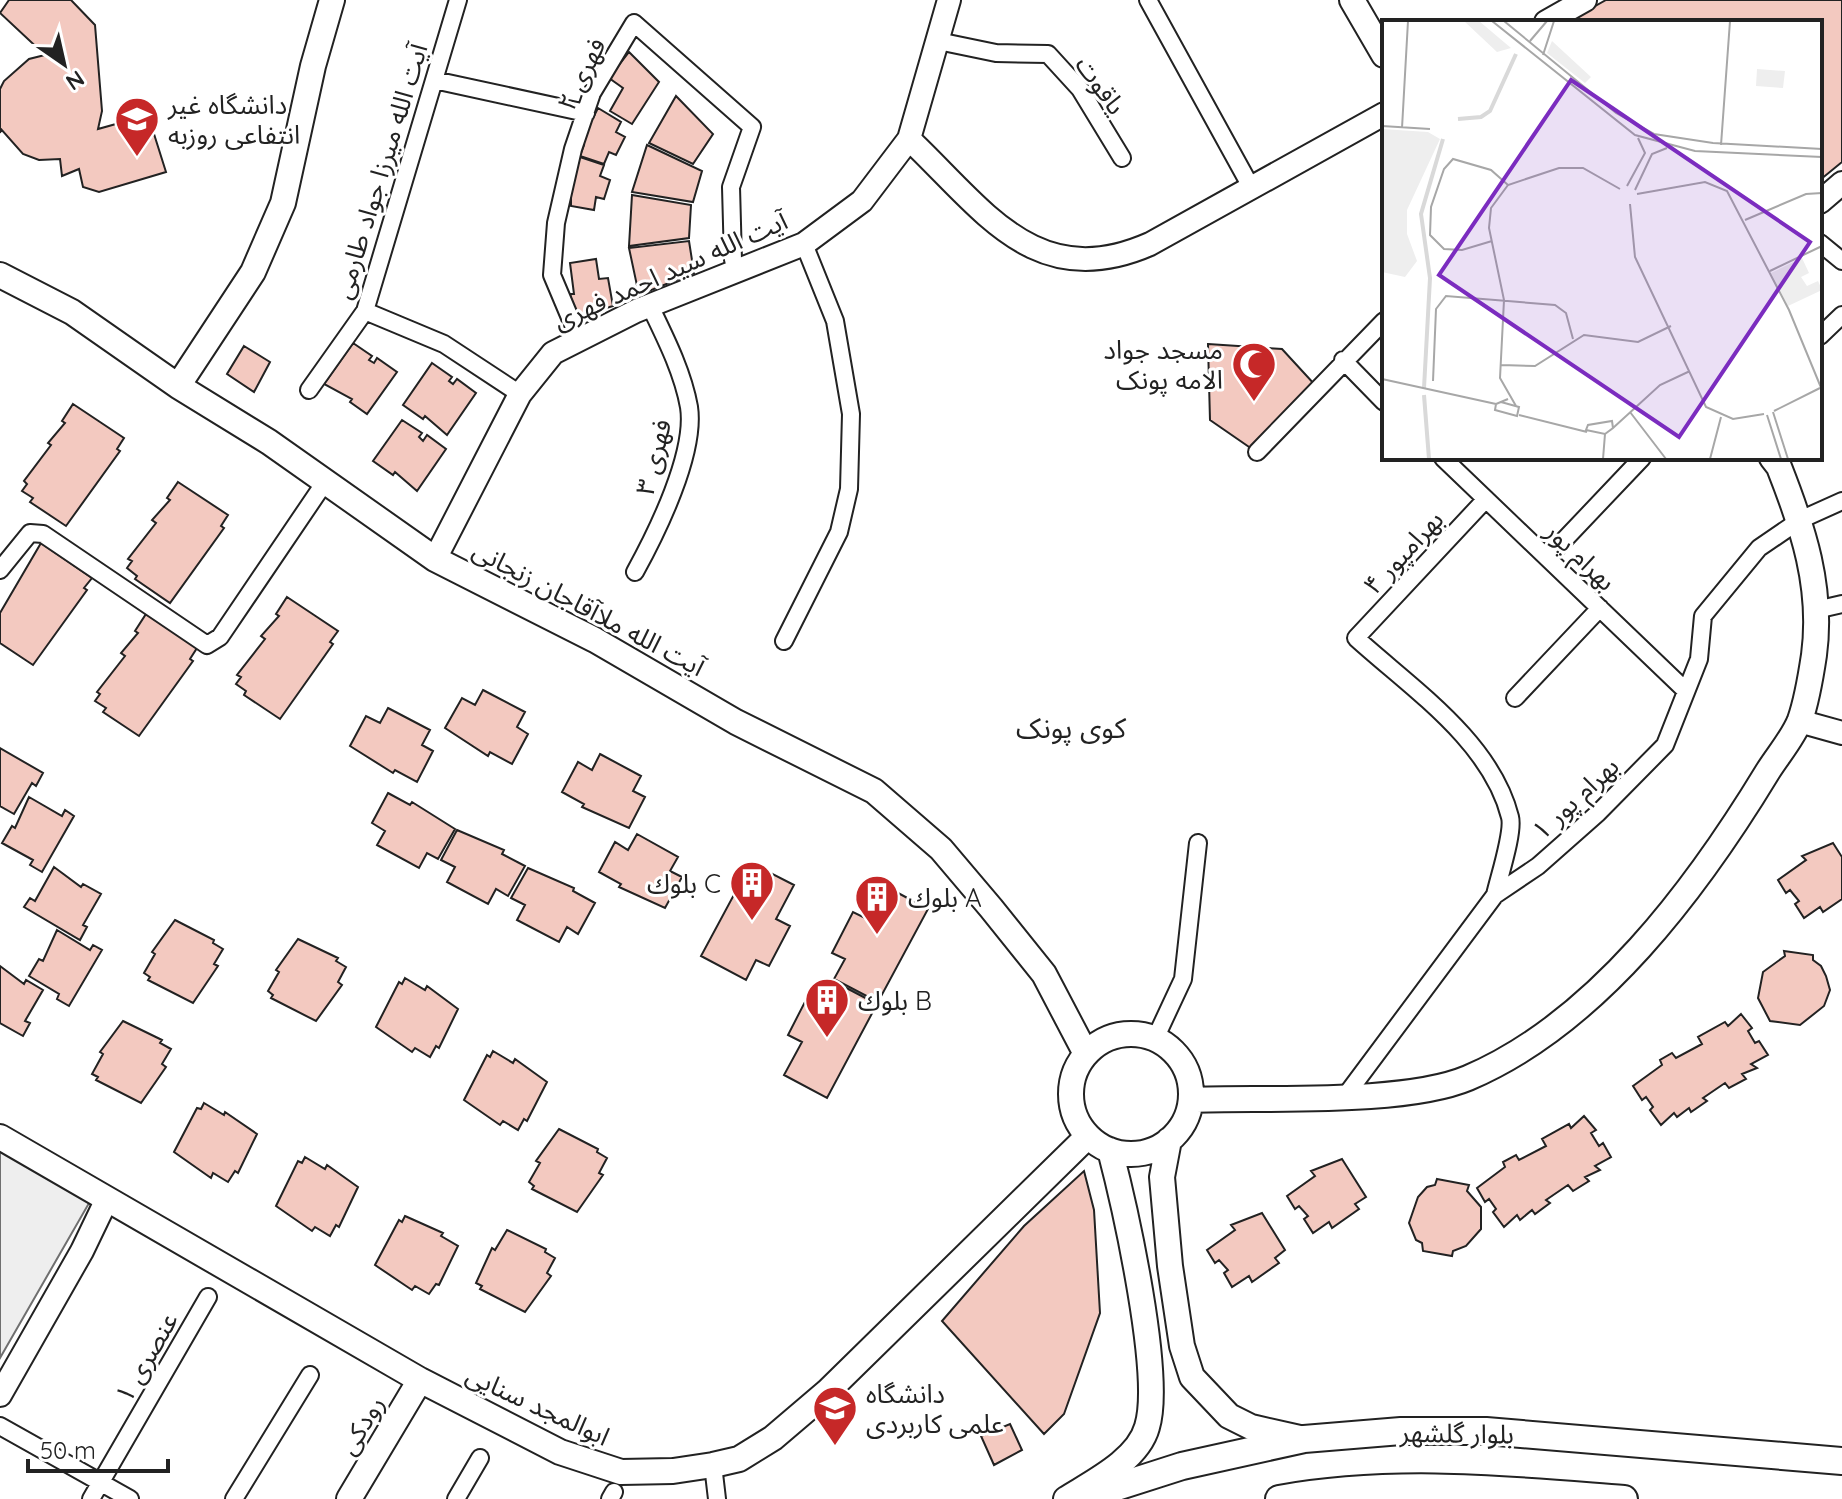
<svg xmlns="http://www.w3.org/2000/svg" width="1842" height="1499" font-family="Quicksand,'Noto Sans Arabic',sans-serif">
<rect width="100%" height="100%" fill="#fff"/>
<path fill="#eee" stroke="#6f6f6f" stroke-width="2" d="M0,1138L96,1191L0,1358Z"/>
<path fill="#f3c9c0" stroke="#222" stroke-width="2" d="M9,0H71L95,25L102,111L98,129L148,115L166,172L99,192L83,187L79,169L62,176L60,159L39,160L23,154L1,129L0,133V89L4,81L29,59L45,55L0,13Z
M1606,0H1842V162L1820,180V22H1567Z
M629,52L659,82L632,124L610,111L623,88L609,78Z
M676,96L713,134L693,164L649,143Z
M598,108L621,122L616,132L625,137L616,155L609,152L604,164L580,156L584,145L575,140L586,116L593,118Z
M647,145L702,171L693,202L632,192Z
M580,157L604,165L600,176L610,180L604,199L596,197L594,210L571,206V194L561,191Z
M632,195L691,205L689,238L629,246Z
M689,241L694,273L639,295L629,248Z
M596,259L599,279L608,278L613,306L576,317L570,294H574L570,263Z
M353,343L372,356L369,360L374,363L377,358L397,372L367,414L350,402L352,399L324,384Z
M1208,344L1282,349L1316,386L1252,449L1210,420Z
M244,346L270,362L254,392L227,374Z
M432,363L452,377L449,381L453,384L457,379L476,393L447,435L425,416L423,419L403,405Z
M73,404L124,438L117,449L120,451L66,526L30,502L33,498L22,491L27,484L24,481L51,445L48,443L65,423L62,421Z
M402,420L422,433L419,437L423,441L427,435L446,449L417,491L395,472L393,475L373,461Z
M178,482L228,515L221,526L224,528L170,603L135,579L137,576L127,568L132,561L128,559L156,523L152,520L170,500L167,498Z
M41,543L92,578L84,588L87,590L33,665L0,643V613Z
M287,597L338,631L330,642L333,644L280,719L244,695L246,691L236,684L241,677L237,675L265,639L261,636L279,616L276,614Z
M146,614L197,648L190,659L193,661L139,736L103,712L106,708L95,701L100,694L97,692L125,656L121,653L138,633L135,631Z
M483,690L525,712L517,727L528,734L512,764L490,752L488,756L445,728L462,698L475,705Z
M388,708L430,730L422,745L433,751L417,782L395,770L393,773L350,746L366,716L380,723Z
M0,748L43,773L36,786L32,783L14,814L0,806Z
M600,754L641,776L633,791L645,797L629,828L582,807L584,804L562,792L578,762L592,770Z
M388,793L410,805L412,802L455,829L438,859L427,853L419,868L377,845L385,831L372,823Z
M29,797L62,816L65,810L74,816L42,872L30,865L33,860L2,843L12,826L15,828Z
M457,830L504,850L502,854L525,866L508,896L496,889L488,904L447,882L455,867L441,860Z
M637,834L678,857L670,871L682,877L665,908L619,887L621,884L599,872L615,842L628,850Z
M1833,843L1842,857V899L1823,912L1820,907L1804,918L1795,904L1799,901L1790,890L1786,893L1778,880L1806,860L1802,856Z
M751,863L794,885L776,919L790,926L769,966L756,960L746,980L701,956Z
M54,867L81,887L83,884L101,894L83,925L87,927L80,940L24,907L30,898L35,901Z
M528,868L574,888L573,891L595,903L578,934L567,927L559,942L517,920L525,905L511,898Z
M885,886L928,909L878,1002L834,979L845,959L832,953L853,912L867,919Z
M175,920L214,940L213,943L223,949L214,964L218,966L193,1003L148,980L150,977L144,973L155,954L152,952Z
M57,930L90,950L93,945L102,950L69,1006L57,999L59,994L29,976L39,959L43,961Z
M298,939L338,958L336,961L346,967L338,982L342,985L316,1021L271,998L273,995L268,991L279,972L276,970Z
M1784,951L1813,955V960L1821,966L1826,976L1830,990L1824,1006L1800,1025L1770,1021L1758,998L1763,972L1785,956Z
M0,966L24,984L26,980L43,990L25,1021L30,1023L23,1036L0,1023Z
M405,978L425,990L427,986L458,1009L439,1048L436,1046L430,1057L415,1048L412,1052L376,1027L399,982L402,984Z
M833,981L877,1004L827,1098L784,1075L802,1042L788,1035L809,994L822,1001Z
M1741,1014L1752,1028L1748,1031L1755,1043L1759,1041L1768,1055L1751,1064L1757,1068L1742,1074L1746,1079L1729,1088L1725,1083L1703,1098L1707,1101L1691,1112L1689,1108L1677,1117L1674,1113L1661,1125L1650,1110L1653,1107L1646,1097L1642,1100L1633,1086L1662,1065L1660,1060L1672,1053L1676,1058L1702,1044L1698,1037L1725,1022L1728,1026Z
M123,1021L162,1040L160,1043L171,1049L162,1064L166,1067L141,1103L96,1080L98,1077L92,1074L103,1054L100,1052Z
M493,1051L513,1063L515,1059L547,1082L527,1121L524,1119L518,1130L503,1121L500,1125L464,1100L487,1055L490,1057Z
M204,1103L224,1115L225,1112L257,1134L238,1173L235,1171L228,1182L213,1173L211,1178L174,1152L197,1108L201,1109Z
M1584,1116L1596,1130L1591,1133L1599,1146L1603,1143L1611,1157L1595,1166L1600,1170L1585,1177L1589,1181L1573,1191L1568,1185L1546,1200L1550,1203L1535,1214L1532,1210L1520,1220L1517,1215L1504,1227L1493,1212L1496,1209L1489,1199L1485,1202L1477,1188L1505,1167L1503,1162L1516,1155L1519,1160L1546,1146L1542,1139L1569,1124L1571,1128Z
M559,1129L598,1149L597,1152L607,1158L599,1173L603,1175L577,1212L532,1189L534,1186L529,1182L540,1163L536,1161Z
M305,1157L325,1169L327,1165L358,1187L339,1227L336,1225L330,1236L315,1227L312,1231L276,1206L298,1161L302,1163Z
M1342,1159L1366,1197L1355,1204L1359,1209L1332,1228L1329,1222L1313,1233L1304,1219L1308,1216L1299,1206L1295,1209L1287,1196L1315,1176L1311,1171Z
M1084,1171L1094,1210L1100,1313L1064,1414L1044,1434L942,1321L1024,1226Z
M1437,1179L1469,1185L1467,1191L1481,1207V1229L1466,1246L1453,1251L1452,1256L1423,1251L1422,1243L1416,1240L1409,1223L1418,1197L1427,1187L1435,1185Z
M1262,1213L1285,1250L1275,1258L1279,1263L1252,1282L1249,1276L1232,1287L1224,1273L1228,1270L1219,1260L1215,1263L1207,1250L1235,1230L1231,1225Z
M405,1216L443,1233L441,1236L458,1246L439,1285L436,1284L429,1294L415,1286L412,1290L375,1265L399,1220L402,1222Z
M507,1230L546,1249L545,1252L555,1258L547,1273L551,1276L525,1312L480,1289L482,1286L476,1283L492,1248L495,1250Z
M1010,1424L1022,1450L994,1465L981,1436Z"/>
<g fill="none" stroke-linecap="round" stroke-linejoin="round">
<g stroke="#222" stroke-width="20">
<path id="minor" d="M1148,0L1251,187
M938,41L996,53L1048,54L1080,89L1122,158
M434,80L586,113
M1820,243L1842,261
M365,311L444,344L520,394
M1820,336L1842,315
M579,339L552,275L556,223L573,149L592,93L634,23L752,127L731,187L733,260
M1343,360L1384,402
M309,390L365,311L458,0
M1257,452L1384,321
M1443,458L1685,690
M1486,499L1356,638C1411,688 1491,741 1510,817C1514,832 1499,877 1495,895
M1548,557L1642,458
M0,570L30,533L43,534L207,645L220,637L325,482
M635,572C657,532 696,453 689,407C683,373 666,339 651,308
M1816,610L1842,604
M784,641L839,532L849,489L851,414L835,321L804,244
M1515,698L1600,608
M1155,1039L1183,979L1198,843
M1346,1095L1495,895L1538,866L1598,813L1665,745L1699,659L1703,616L1759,548L1800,520L1842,501
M0,1426L130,1499
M713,1465L717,1499
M91,1499L208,1297
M234,1499L310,1375
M456,1499L480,1458
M610,1499L614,1492"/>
</g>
<g stroke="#222" stroke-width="26">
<path id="tertiary" d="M1546,22L1585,0
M909,139C984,210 1036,294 1150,244L1384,114
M1820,202L1842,183
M435,559L520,394L553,353L636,311L804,244L862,201L909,139L949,0
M1799,721L1842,733
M0,1395L82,1251L107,1199"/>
</g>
<g stroke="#222" stroke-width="28">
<path id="secondary" d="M1352,0L1384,55
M0,275L72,312L178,386L269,442L435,559L595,640L736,722L874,791L941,849L991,908L1044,974L1086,1054
M178,386L253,272L283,203L313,66L332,0
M1071 1094a60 60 0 1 1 120 0a60 60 0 1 1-120 0Z
M1191,1100C1264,1097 1404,1105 1468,1078C1597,1023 1697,888 1768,771C1778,755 1793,738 1800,720C1807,700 1811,675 1814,655C1823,587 1803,528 1779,467L1772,458
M0,1137L420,1380L560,1452L621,1472L673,1471L713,1465L739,1459L773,1438L827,1392L1088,1136
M1169,1140L1162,1177L1170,1266L1182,1346L1192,1377L1229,1416L1251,1427L1304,1439
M349,1499L420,1380
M1066,1499C1093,1482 1138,1460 1147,1427C1163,1376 1125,1207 1110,1150"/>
</g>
<g stroke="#222" stroke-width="30">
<path id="primary" d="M1079,1499L1182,1466L1304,1439L1401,1431H1486L1842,1461
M1279,1499C1395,1478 1507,1490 1624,1499"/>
</g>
<use href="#minor" stroke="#fff" stroke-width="16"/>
<use href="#tertiary" stroke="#fff" stroke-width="22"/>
<use href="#secondary" stroke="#fff" stroke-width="24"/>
<use href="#primary" stroke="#fff" stroke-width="26"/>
</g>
<defs>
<g id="university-pin" transform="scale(2.3)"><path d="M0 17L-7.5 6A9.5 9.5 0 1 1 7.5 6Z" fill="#c62828" stroke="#fff"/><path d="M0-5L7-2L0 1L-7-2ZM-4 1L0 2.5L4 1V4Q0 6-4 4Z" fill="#fff"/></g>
<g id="mosque-pin" transform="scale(2.3)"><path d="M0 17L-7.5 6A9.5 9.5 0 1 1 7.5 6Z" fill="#c62828" stroke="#fff"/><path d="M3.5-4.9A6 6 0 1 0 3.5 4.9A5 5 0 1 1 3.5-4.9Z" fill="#fff"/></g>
<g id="building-pin" transform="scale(2.3)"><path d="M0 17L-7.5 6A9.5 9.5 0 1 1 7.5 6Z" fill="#c62828" stroke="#fff"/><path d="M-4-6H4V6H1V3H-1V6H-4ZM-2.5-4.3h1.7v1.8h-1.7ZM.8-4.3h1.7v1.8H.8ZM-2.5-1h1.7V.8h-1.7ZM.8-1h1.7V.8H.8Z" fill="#fff"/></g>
</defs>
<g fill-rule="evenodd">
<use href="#university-pin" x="137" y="119"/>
<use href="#mosque-pin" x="1254" y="364"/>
<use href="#building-pin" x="752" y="883"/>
<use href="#building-pin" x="877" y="897"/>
<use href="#building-pin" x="827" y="1000"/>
<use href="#university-pin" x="835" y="1408"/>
</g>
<g text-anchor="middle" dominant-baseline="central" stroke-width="6" stroke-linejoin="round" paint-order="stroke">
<g font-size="26" fill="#222" stroke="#fff">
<text transform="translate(581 74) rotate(-64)">فهری ۲</text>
<text transform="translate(1101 85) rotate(54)">یاقوت</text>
<text transform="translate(380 171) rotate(-73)">آیت الله میرزا جواد طارمی</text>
<text transform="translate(670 270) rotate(-24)">آیت الله سید احمد فهری</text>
<text transform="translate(653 457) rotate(-76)">فهری ۳</text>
<text transform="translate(1403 552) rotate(-47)">بهرامپور ۴</text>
<text transform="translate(1581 556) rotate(44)">بهرام پور</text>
<text transform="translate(589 608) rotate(28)">آیت الله ملاآقاجان زنجانی</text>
<text transform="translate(1575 798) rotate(-43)">بهرام پور ۱</text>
<text transform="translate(146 1357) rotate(-60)">عنصری ۱</text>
<text transform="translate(538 1405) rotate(25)">ابوالمجد سنایی</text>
<text transform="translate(361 1425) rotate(-59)">رودکی</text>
<text transform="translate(1457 1433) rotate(1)">بلوار گلشهر</text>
</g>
<g font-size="26" fill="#222" stroke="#fff" text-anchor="start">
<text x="168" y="104">دانشگاه غیر<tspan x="168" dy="30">انتفاعی روزبه</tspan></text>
<text x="1223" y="349" text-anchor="end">مسجد جواد<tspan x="1223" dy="30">الامه پونک</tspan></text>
<text x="721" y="883" text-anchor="end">بلوك C</text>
<text x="908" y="897">بلوك A</text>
<text x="858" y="1000">بلوك B</text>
<text x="866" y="1393">دانشگاه<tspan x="866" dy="30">علمی کاربردی</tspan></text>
</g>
<g font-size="28" fill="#222" stroke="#fff">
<text x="1071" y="727">کوی پونک</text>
</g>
</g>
<g transform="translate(1382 20)">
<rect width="440" height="440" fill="#fff"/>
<path d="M82,1H97L129,28L115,32ZM170,21L209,57L203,63L165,33ZM375,49L403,51L401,68L374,66ZM0,109L46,112L58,119L25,190V214L35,241L23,257L0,252ZM420,238L427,253L419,257L425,266L436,261L440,270L406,286L389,253Z" fill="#eee"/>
<path fill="none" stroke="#d9d9d9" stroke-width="4" d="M76,99L99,97L108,91L134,34M42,368L48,258L39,194L61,119M42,375L47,439"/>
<path fill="none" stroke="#a7a7a7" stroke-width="2" d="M110,1L253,115L313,131L440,137M122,1L234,93L272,114L331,123L440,129M148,21L165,1M161,35L172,1M0,106L48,109M20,108L26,1M339,125L348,1M245,166L263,133L256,118M253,170L270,134L285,128M255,174L323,162L345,171L407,290L440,370M248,184L253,237L324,387L351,399L382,394M363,200L424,174L440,173M110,221L80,230L62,229L48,215L49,187L62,149L71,139L109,150L126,165M388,251L440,226M119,345L153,346L202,315L256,322L289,306M0,359L114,384M51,361L54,289L64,276L173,285L184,293L191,319M119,382L137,387L135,396L113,390L114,384L126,379M134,386L118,358L122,280L107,208L109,188L126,165L177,148H201L238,169M392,391L438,368M248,392L284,439M391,392L406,439M137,395L205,412M385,395L399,439M230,401L231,408L223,414L204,410L206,405ZM231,408L278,365L308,351M221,439L223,414M328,439L339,397"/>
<path fill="#7b2cbf" fill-opacity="0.15" stroke="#7b2cbf" stroke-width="4" d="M189,60L428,222L297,417L57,255Z"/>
<rect width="440" height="440" fill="none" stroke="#222" stroke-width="4"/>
</g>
<g transform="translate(64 64) rotate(146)" stroke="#ffffff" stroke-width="6" paint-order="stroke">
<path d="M0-6L14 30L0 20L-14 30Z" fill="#222222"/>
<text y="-12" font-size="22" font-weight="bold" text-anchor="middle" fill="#222222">N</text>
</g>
<path d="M28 1459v12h140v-12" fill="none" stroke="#222222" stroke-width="4"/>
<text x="40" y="1459" font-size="24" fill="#222222" stroke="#ffffff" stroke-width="6" paint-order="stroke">50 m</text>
</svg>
